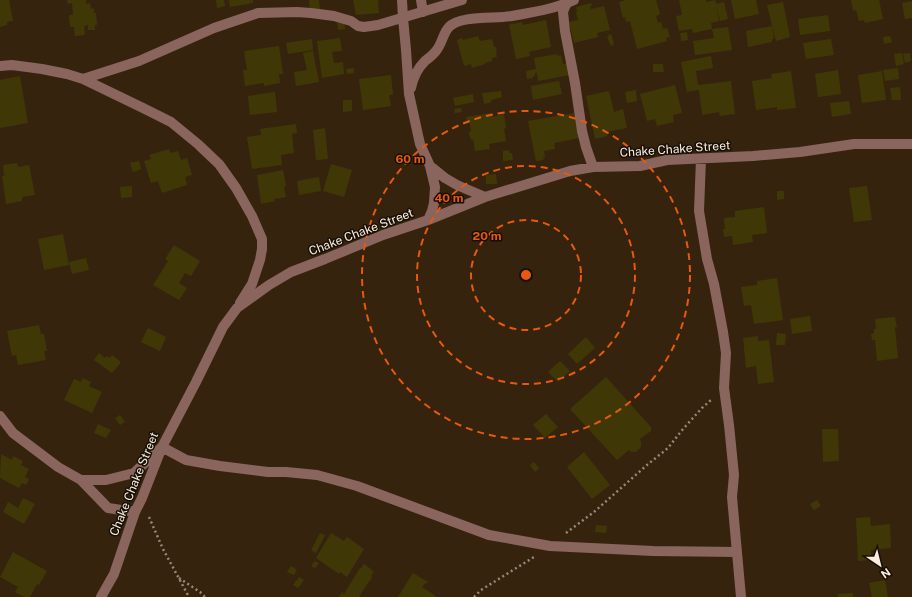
<svg xmlns="http://www.w3.org/2000/svg" width="912" height="597" font-family="'Public Sans',sans-serif">
<rect width="100%" height="100%" fill="#36230e"/>
<path fill="#3f3806" d="M0,0H9L13,21L7,22V25L0,27Z
M67,0H86V4L90,3L91,9L94,8V13H96L97,25H95V30H88V25L84,26L85,35L75,36L74,27H70L69,15H73L72,3L68,4Z
M216,0H224L225,6L217,8Z
M229,0H253V3L230,7Z
M309,0H319L320,11L310,12Z
M353,0H378L379,13L356,15Z
M626,0H656L660,14L656,16L658,23L661,22L663,29L667,28L670,37L666,38L667,41L637,49L630,21L626,22L625,17L623,18L619,2Z
M679,0H706V2L715,0L716,4L724,2L728,19L720,21L716,5L719,21L711,23L712,29L693,33L692,29L679,31L676,16L682,15Z
M731,0H756L759,14L735,19Z
M851,0H879L883,19L865,23L864,20L859,21L856,10L853,11Z
M912,1V18L905,19L902,3Z
M783,2L790,37L776,41L767,5Z
M591,3L592,6H590L591,9L604,6L610,30L597,33L598,37L574,43L569,22L578,20L576,12L577,11L576,7Z
M828,15L830,31L800,35L798,19Z
M344,20L345,29L338,30L337,21Z
M546,20L551,47L529,52L530,56L516,59L509,25L513,23V24L522,22L523,25Z
M772,26L774,39H772V42L748,47L746,31Z
M728,27L732,50L695,55L693,41L714,38L712,29Z
M687,32L688,40L681,41L680,33Z
M611,34L614,43H613L614,45L611,46L607,37L609,36L608,35Z
M478,36L480,41L492,39L494,47H496L497,51H496L497,57L492,58V61L485,63V64L472,68L471,64L464,66L457,40L462,38L463,40Z
M890,36L892,42L884,44L883,37Z
M340,38L342,51L332,52L334,63L343,62L344,74L322,78L317,41Z
M312,39L313,50L288,54L286,43Z
M831,39L834,55L806,59L803,43Z
M279,46L283,74H279L280,83L264,86V83L245,86L243,70H247L244,51Z
M313,51L319,82L296,86L294,72L307,70L303,53Z
M902,53L904,64L896,66L894,54Z
M910,53L911,61L905,63L903,54Z
M557,54V56L561,55L563,64L568,63L570,75L538,81L537,73H535V76H533V78L527,79L526,71L536,69L534,58Z
M711,56L713,68L696,71L698,85L731,81L735,114L720,116L719,112L702,115L699,90L687,92L681,62Z
M653,64H663L664,72H653Z
M354,68V73L347,74L346,69Z
M898,68L899,79L885,81L883,70Z
M838,70L841,94L818,97L815,74Z
M791,71L796,108L777,110V107L756,110L752,81L772,78L771,74Z
M882,71L886,100L862,103L858,75Z
M391,75L393,95H389L391,106L363,110L359,79Z
M20,76L28,123L0,128V80Z
M559,81L562,94L533,100L531,86Z
M675,85L682,113L673,115L674,122L657,126L655,119L647,121L640,94Z
M900,87L901,100H892L890,88Z
M636,90L637,101L627,103L625,92Z
M501,91L502,97L491,100L492,102L484,104L482,93Z
M609,91L614,112L623,109L627,128L606,132L607,136L595,139L586,96Z
M275,92L277,112L250,115L248,96Z
M473,94L474,102L455,106L453,98Z
M343,100H352V111L343,112Z
M849,101L851,114L832,117L830,103Z
M461,108L462,112L455,113L454,109Z
M491,113L492,117L504,114L506,128L504,129L506,141L489,144L490,149L475,151L473,139L471,140V138H470L469,132L471,131L469,120L467,121L466,117Z
M574,113L579,138L554,143L555,149L544,151L545,157H543L544,160L536,161L528,121Z
M296,124L297,133L292,134L294,153L281,155L282,165L252,169L247,137L261,135L260,129Z
M325,128L328,159L316,160L313,130Z
M169,149L170,153L178,151L181,160L187,158L192,175L185,177L187,185L162,193L158,181L151,183L144,161L151,159L149,155Z
M509,150V153H512L513,160L503,161V151Z
M139,161L141,169L133,172L130,163Z
M17,163L18,167L29,165L35,195L22,197V201L6,204L2,176H4L3,165Z
M331,164L352,170L344,197L323,191Z
M283,170L286,186L284,187L286,197L274,199L275,201L261,204L257,175Z
M496,174L497,184H486V175Z
M319,177L321,191L299,195L297,181Z
M132,186V197L121,198L120,187Z
M867,186L872,220L854,222L849,188Z
M777,191H784V199L777,200Z
M764,207L767,233L752,235L753,242L733,245L732,236L724,237L723,229H725L724,218L735,217V211Z
M63,234L69,265L44,270L38,239Z
M174,245L200,261L191,276L185,273L179,283L187,288L179,300L153,285L168,261L165,259Z
M86,258L89,270L72,274L69,262Z
M777,278L783,320L754,324L751,305L744,306L741,287L757,285V281Z
M810,316L812,331L792,334L790,319Z
M895,317L897,327H895L898,358L877,361L875,340H872L871,334L874,333V329H876L875,319Z
M39,325L41,334H44L47,351H44L46,360L18,365L16,355L12,356L7,331Z
M148,328L166,337L160,351L141,342Z
M777,333L786,334L785,345H776Z
M758,336V341L769,340L774,382L758,384L756,366L746,368L743,338Z
M586,337L595,348L577,364L568,354Z
M99,353L105,358L107,356L110,358L112,355L121,362L112,373L94,360Z
M560,361L570,371L558,382L548,372Z
M606,377L651,427V431L640,439L641,443V447L636,452H631L629,450L617,460L570,409Z
M83,378L91,382L89,386L102,392L92,413L64,400L74,379L81,382Z
M546,414L558,427L545,438L533,425Z
M120,415L125,422L120,425L115,418Z
M98,424L111,430L106,438L94,433Z
M822,429H838L839,461L823,462Z
M584,452L610,485L592,499L567,467Z
M1,454L12,460L13,456L23,461L21,465L29,469L25,477L29,479L26,485L22,483L19,488L0,478Z
M534,462L539,468L535,472L530,465Z
M23,498L35,504L24,524L3,512L8,502L18,508Z
M817,500L821,506L814,510L810,504Z
M870,517L871,526L890,524L891,548L871,550V560L858,561L856,518Z
M596,525L607,526L606,533L595,532Z
M320,533L325,535L316,553L311,550Z
M331,533L344,541L347,537L364,549L347,577L340,572L339,574L316,558Z
M13,552L47,571L39,585L37,584L30,597H24L15,592L18,587L0,577Z
M315,561L319,563L315,568L311,566Z
M364,564L371,569V570L374,572L371,576L372,577L370,581H369L359,597H339L342,592L344,594L360,568H361Z
M291,566L297,570L294,575L287,572Z
M413,573L428,582L426,584L425,583L422,587L437,597H398Z
M299,577L304,580L298,588L293,585Z
M885,580L888,597H872L869,583Z
M853,593V597H838V594Z"/>
<g fill="none" stroke-linecap="round" stroke-linejoin="round">
<path stroke="#988877" stroke-width="2.5" stroke-dasharray="2 3" stroke-linecap="butt" d="M149,517L163,549L189,597
M566,533L594,512L647,465L668,448L683,429L702,408L711,400
M179,578L200,592L205,597
M474,597L481,590L534,557"/>
<path stroke="#8a655d" stroke-width="10" d="M402,0L403,18L406,50L409,94L420,144L430,166L435,187L434,203L432,211L428,220
M421,0L423,12
M567,3L565,7L563,12L565,31L575,83L582,131L586,147L593,167
M0,66L12,65L42,69L67,74L83,79L143,108L171,122L199,145L219,164L236,188L252,216L262,239V249L260,260L252,284L240,303
M83,79L139,61L214,28L258,13L297,12L311,13L334,16L351,21L358,26L364,27L378,25L462,0
M411,88C413,78 417,69 425,61C429,58 433,55 436,51C442,44 443,33 449,27C460,15 496,19 512,16C533,12 555,9 574,0
M701,159L699,211L707,259L714,284L723,332L726,353L724,388L729,425L734,475L732,497L741,597
M430,166L445,178L457,185L485,197
M0,416L13,433L58,467L81,480L108,508L135,512
M81,480H106L134,473L162,447L186,460L220,466L268,472H286L317,475L357,486L489,535L550,546L653,551L737,552
M101,597L114,574L135,512L142,498L162,447L196,382L223,327L237,308L269,285L291,272L325,259L383,235L428,220L485,197L570,171L593,167L640,166L667,160L753,156L800,152L854,144H912"/>
</g>
<g fill="none" stroke="#e8590c" stroke-width="2" stroke-dasharray="7 5">
<circle cx="526" cy="275" r="55"/>
<circle cx="526" cy="275" r="109"/>
<circle cx="526" cy="275" r="164"/>
</g>
<g text-anchor="middle" dominant-baseline="central" stroke-width="3" stroke-linejoin="round" paint-order="stroke">
<g font-size="12" fill="#fbeee1" stroke="#170f06">
<text transform="translate(675 149) rotate(-4)">Chake Chake Street</text>
<text transform="translate(361 232) rotate(-21)">Chake Chake Street</text>
<text transform="translate(134 484) rotate(-68)">Chake Chake Street</text>
</g>
</g>
<circle cx="526" cy="275" r="6" fill="#e8590c" stroke="#170f06" stroke-width="2"/>
<g font-size="12" text-anchor="middle" font-weight="bold" fill="#e8590c" stroke="#170f06" stroke-width="3" stroke-linejoin="round" paint-order="stroke">
<text x="410" y="163">60 m</text>
<text x="449" y="202">40 m</text>
<text x="487" y="240">20 m</text>
</g>
<g transform="translate(880 565) rotate(145)" stroke="#170f06" stroke-width="3" paint-order="stroke">
<path d="M0-3L7 15L0 10L-7 15Z" fill="#fbeee1"/>
<text y="-6" font-size="11" font-weight="bold" text-anchor="middle" fill="#fbeee1">N</text>
</g>
</svg>
